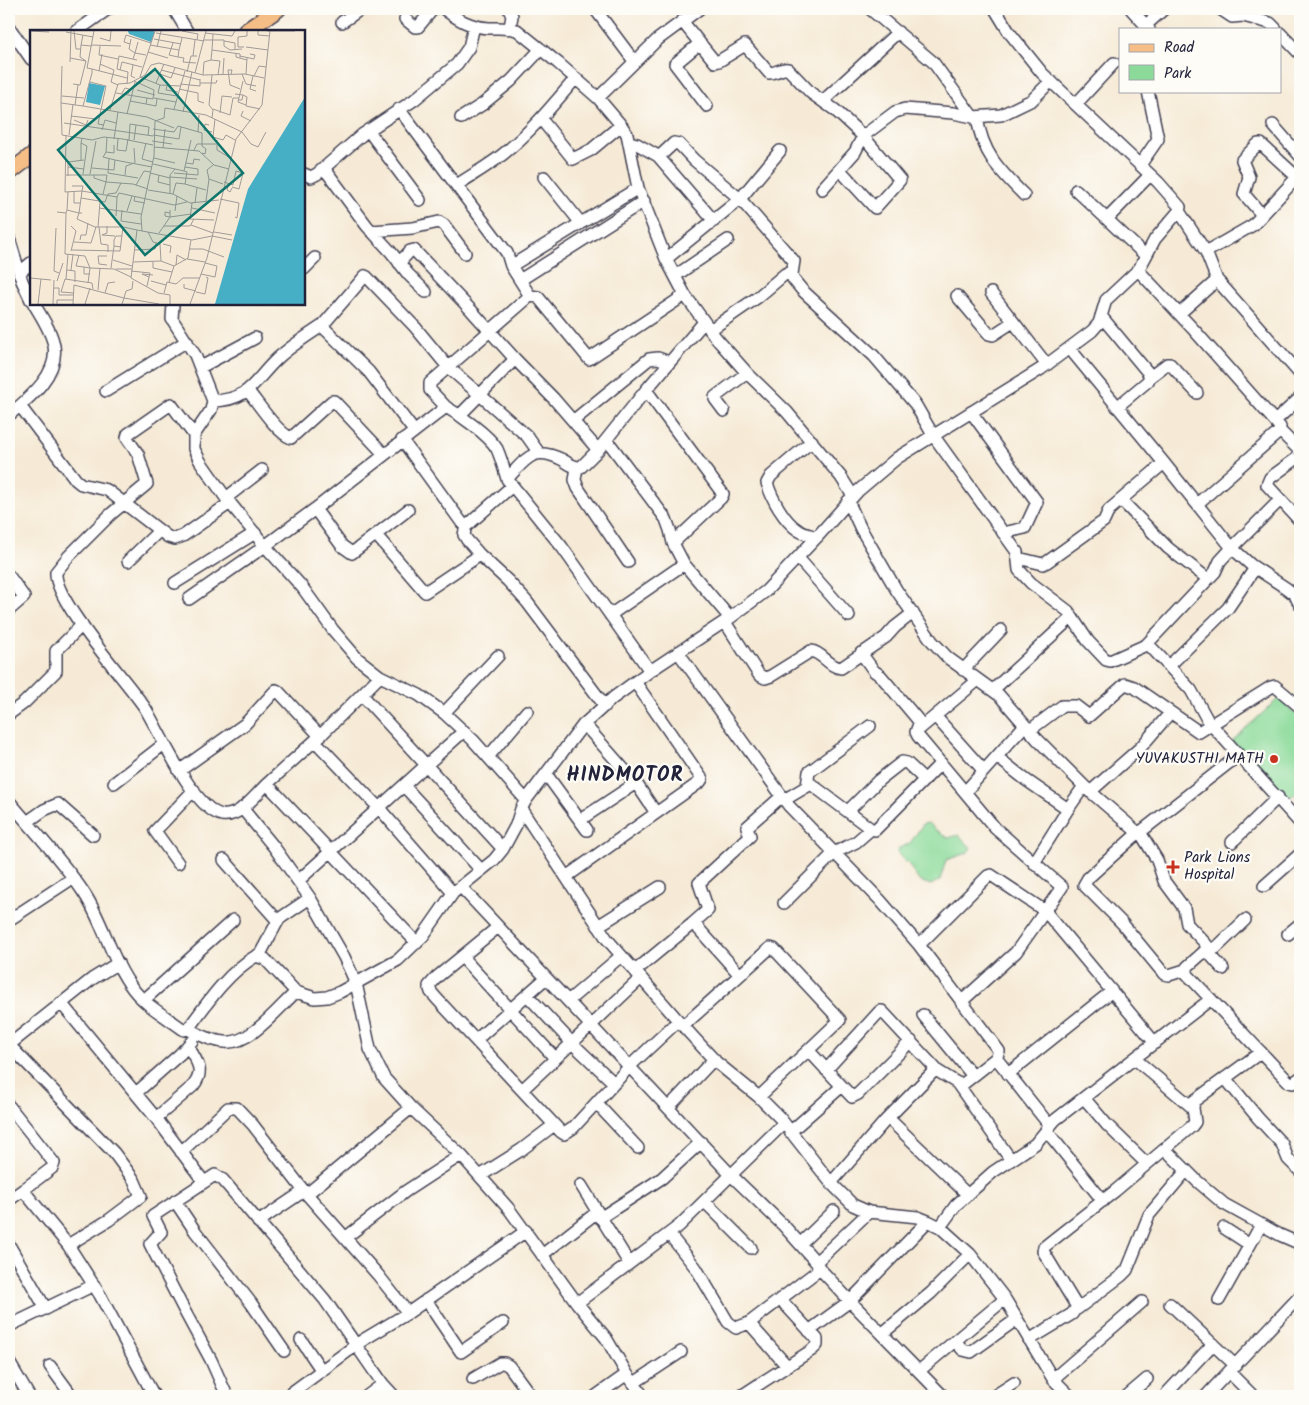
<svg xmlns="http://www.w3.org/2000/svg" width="1309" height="1405" font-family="Kalam,sans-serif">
<rect width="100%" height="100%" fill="#fdfcf7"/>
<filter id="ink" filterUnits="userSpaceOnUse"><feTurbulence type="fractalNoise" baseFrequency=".02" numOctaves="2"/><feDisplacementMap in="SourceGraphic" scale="10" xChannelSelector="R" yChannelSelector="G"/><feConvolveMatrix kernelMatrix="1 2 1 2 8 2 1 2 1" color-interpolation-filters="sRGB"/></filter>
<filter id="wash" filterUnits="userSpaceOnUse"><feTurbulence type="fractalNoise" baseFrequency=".0096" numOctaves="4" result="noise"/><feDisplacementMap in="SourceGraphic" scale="20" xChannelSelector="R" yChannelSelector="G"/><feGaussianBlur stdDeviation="1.12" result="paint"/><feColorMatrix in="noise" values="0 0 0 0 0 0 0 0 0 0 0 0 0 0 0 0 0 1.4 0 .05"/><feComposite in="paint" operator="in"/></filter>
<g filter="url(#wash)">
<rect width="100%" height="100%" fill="#f6ead6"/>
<path fill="#8bda9a" stroke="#567e6a" d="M1278,699H1281L1285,705L1300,718V791L1292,796L1283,797L1232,741Z
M928,823L936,830L948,838L959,835L971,848L967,853L946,860L940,880L931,885L919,881L909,865L897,853L898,849L910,843L923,824Z"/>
</g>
<g filter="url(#ink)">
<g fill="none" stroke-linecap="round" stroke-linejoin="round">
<g stroke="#424052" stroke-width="14">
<path id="minor" d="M174,9L187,31
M444,9C458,20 471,27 489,28C499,28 507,27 517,30L558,63L598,98L621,125L627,134L638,188L666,259L685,295L716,338L747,373L787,412L841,477L853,496
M509,9L512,16L510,27
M595,9L634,61
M870,9L933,62L973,117
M1131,9L1149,29
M1220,9L1232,17L1243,16L1270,23L1276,29
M405,19L415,27H418L433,9
M682,21L715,62L719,61L745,45L769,73C776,74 781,67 788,69L811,93L835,110L863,136L895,112L905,109L953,113L973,117L1001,115L1032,100L1051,81
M342,22L361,9
M1146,25L1164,9
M9,27L31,59
M77,31L108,9
M1280,33L1300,54
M699,44L675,64L707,106
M598,98L657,40L699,9
M823,101L898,32
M1076,104L1114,63
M399,109L507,253L511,266L530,296L430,383V390L446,407
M977,117C982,153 999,170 1024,195
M461,118L483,104L511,81L541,49
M541,119L573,159L591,150L621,125
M1273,125L1300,156
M368,130L420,200
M629,142L637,144L658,156L661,155L674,143L679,144L694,160L740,199L794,261L792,274L793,279L802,290L874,356L915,404L933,435L1017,552L1019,570L1031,583L1068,611L1088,641L1106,660L1110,661L1146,645L1150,646L1191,690L1208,721L1300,823
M658,156L714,221
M1140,165L1158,139L1148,91
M324,168L367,226L391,252L408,274L426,292
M304,174L311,177L317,174L363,134L414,100L457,64L469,47L474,26
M544,177L580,222
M457,185C472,175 488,166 502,155C530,133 552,106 575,79
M822,189L855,152L863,136L900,180L875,208L840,170
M1076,190L1146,256
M1179,211L1206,252L1217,280L1300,374
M1262,215L1244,194L1249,177L1242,160L1258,144H1261L1297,177
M1107,219L1150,175
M371,231L413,228L439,222L444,225L465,253
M9,238L22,281L31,300
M1206,252L1253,225L1300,174
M666,259L740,199L780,151
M399,263L410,251L414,250L471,310L515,359L554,399L598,450
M511,266L638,188
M304,269L315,258
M1138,270L1194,330L1280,427L1278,433L1197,504
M19,273L31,263
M675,276L728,240
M520,280L644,201
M991,293L1047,365
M530,296L538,297L589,359L685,295
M957,296L989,334L993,335L1013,322
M173,304L172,319L195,355L213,401L211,410L194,435V449L200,461L226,498L265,546L302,587L333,630L357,658L380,676L419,695L444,713L473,740L526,800
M1179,314L1217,280
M1101,316L1150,375L1148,381L1117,407
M710,330L758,297L785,274L792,271
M1070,349L1164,463L1232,548L1251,565L1286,588L1295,595L1300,605
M201,367L255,338
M1150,377L1167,364H1170L1197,393
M646,390L723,494L721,498L673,543
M106,391L187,341
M248,391C258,403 277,433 291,438L332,401H334L384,454
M213,401C251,400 254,380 278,358C291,346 307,336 322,326
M20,406L76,480L81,484L107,490L168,537L175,539L183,536L230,503
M724,411L715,399V397L747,373
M971,412L1037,502L1025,528L1003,533
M9,415C28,399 59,375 54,346C52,332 41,316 34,304
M460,415L515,359
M573,421L649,359L658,358L669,362
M1275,421L1300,398
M414,431L369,372L322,326L365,276L367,277L415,327L448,367L527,436L539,453
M1280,431L1300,451
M194,435L171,404L128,434L127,438L138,454L147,484L111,514L68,557L56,572C53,600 127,681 145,708C160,732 193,809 222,815C240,818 256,794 267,784L417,943
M402,440L462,523L466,525L469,524L512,486
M607,440L666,519L670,530L673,543L684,564L730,618
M812,441L771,476L767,483C772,499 784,521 798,530C803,534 811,535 817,537
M1300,456L1270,478L1267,485L1300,521
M577,467L575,480L578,488L628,562
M507,479L562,547L650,671
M226,498L262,470
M1121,500L1168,548L1208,579
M848,501L861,529L897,591L932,641L948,658L999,695L1037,739L1085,787L1136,831L1140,832L1143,830L1239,755
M315,509L342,546L352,553L408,510
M466,525L464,535L467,540L480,555L508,581L527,602L605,706
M376,535L425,592L480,555
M798,558L849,616
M1018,558L1043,564L1047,562L1104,521L1109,510L1164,463
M128,561L159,531
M9,576L24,597L9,610
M175,583L255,533
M189,599L265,546L315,509L446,407C460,415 489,435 497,449C501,458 504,469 507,479C527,458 533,445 563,460C569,464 574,468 581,467L598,450L646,390L704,322
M610,615L684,564
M725,622L759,675L765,678L771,676L811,651C823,653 829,667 841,668L886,637L895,627L913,613
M1146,645L1215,572L1220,561L1232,548L1280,500
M678,652L789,806L880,900L919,945L988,876L991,875L1045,911L1155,1043
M861,653L874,671L881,676L918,720L919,724L916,732L918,736L995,828L1062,887L1016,952L961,1002
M1169,666L1228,608L1255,568
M963,670L1001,630
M993,690L1072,617
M362,695L503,849
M444,713L498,656
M9,714L24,703L56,671V651L82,625
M935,716L984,771
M584,724L636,783L656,813
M1030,730L1062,706H1076L1089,716L1125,684L1134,687L1199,732L1271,687L1275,686L1300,707
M916,732L978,680
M315,741L379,808L453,893
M488,757L527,711
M997,757L1026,780L1068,809
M179,771L245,724L276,690L278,691L320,736
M546,774L587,830
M114,783L164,744
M267,784L320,736L380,676
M404,786L481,870
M807,786L809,772L870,726
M965,792L1025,725
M1090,792L1141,747L1170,713
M784,800L811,784L871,829L875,830L941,763
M9,801C34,831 62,860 84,893C104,923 111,960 133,989C146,1006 167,1017 184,1030L188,1029C207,1003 227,973 256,956L265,959L296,992L315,998L327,997L340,992L398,960L423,936L453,893L494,860L503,849L516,825L521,809L526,800L583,725L613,698L650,671L730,618L766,591L817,537L858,491L897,458L1041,369L1092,331L1099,323L1106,300L1139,269L1155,239L1179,211L1180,207L1158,182L1042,73L1009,32L995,9
M242,808L274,847L310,898L344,957L356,983L370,1049L384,1078L411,1108L461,1155L509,1209L577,1303L606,1338L627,1374L643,1396
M521,809L607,939L683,1026L716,1062L759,1097L780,1118L831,1183L853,1205L869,1212L918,1217L928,1221L940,1227L970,1254L1005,1299L1053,1379L1070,1396
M848,811L879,780L902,762L907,763L925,780
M580,820L636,783
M27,822L44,810L58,804L93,835
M1139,832L1088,878L1084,885L1122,923L1164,974L1169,975L1185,970
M1140,832L1157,860L1164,881L1184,908L1187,924L1206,944V950L1187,967V974L1289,1082L1293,1083L1300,1078
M1232,842L1278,797
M224,860L278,921
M178,863L155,831L194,790
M1034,863L1068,809L1084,786
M566,877L700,782L702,779L635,682
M298,881L464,731
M1264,886L1300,854
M461,887L731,1175L784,1226L816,1262L820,1269L850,1301L943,1396
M784,903L834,853L856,842L871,829
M9,920L73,878
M692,924L708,910L699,883L750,836L747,827L782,796
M598,926L660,887
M498,927L437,977L429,986L431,992L437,999L561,1132L564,1134L573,1128L630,1066L678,1021
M1288,934L1300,924
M919,945L999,1051L996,1058L963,1084L957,1083L936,1070
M1207,948H1216L1245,920
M1206,950L1223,969
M259,956L279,919L310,898
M462,957L555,1058
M635,971L692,924L697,927L740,975
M527,995L572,1043L614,1083
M144,1000L233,920
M568,1001L621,956
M61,1003L156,1118L204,1182
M923,1015L973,1076
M683,1026L770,948L774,949L840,1020L759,1097
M188,1029C200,1035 212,1041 225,1042C250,1045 278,1008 296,992
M476,1040L546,978
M9,1045L114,1153L134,1180L141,1196L109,1220L68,1245
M9,1045L92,979L118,963
M809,1051L852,1097L858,1094L911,1041
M996,1058L1050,1126
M1135,1059L1193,1108
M826,1070L880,1011H882L936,1069L885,1121L831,1183
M1008,1074L1112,991
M1225,1078L1258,1118L1282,1144L1288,1159L1300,1171
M957,1083L1011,1160
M522,1090L641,978
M136,1093L180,1054L192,1041
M1084,1098L1107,1125L1147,1164
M596,1103L638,1148
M9,1106L54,1163L52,1168L23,1190
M668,1108L714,1059
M156,1118L193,1086C206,1070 196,1061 188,1046
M888,1118L968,1195
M1046,1130L1103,1201
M790,1132L841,1087
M1165,1149L1197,1181L1224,1204L1280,1235L1296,1242H1300
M181,1152L228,1108H237L253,1125L304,1191
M480,1176L521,1150L554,1125
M581,1185L629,1263
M307,1194L411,1108
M9,1200L23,1190L68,1245L100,1295L154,1396
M175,1201L195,1231L251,1303L284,1351
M705,1202L751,1248
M600,1218L662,1178L701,1142
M258,1222L304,1191L378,1275L408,1313
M940,1227L956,1205L993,1172L1035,1144L1055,1120L1211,999
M1224,1228L1250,1245
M669,1234L696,1268L728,1322L736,1328L749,1323L820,1269
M345,1238L406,1191L461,1155
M800,1244L834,1211
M9,1245L46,1309
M542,1255L596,1213
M816,1262L869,1212
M426,1300L461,1352L503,1323
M1219,1300L1261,1225
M577,1303L679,1226L784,1123
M1170,1304L1236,1366
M1077,1309L1121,1276L1127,1270L1149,1215L1186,1171
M749,1323L787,1366
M9,1326L94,1285
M809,1331L850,1301L928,1221
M883,1333L931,1293L970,1254
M301,1340L322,1371
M1029,1340L1072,1314L1077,1307L1043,1251L1044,1247L1115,1191L1192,1126L1195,1122L1193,1108L1194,1101L1261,1052
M955,1341L963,1350L971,1352L1017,1319
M9,1362L29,1396
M50,1366L72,1396
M919,1371L1005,1299
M1229,1372L1253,1396
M473,1379L500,1363H504L509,1366L531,1396
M1053,1379L1142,1302
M634,1383L681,1352
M1167,1393L1213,1344
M227,1396L211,1360L184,1310L150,1244L161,1232L153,1216L215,1175L223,1180L325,1300L383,1384L394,1396
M287,1396L363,1340L408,1313L526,1231
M367,1396L383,1384
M596,1396L627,1374
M741,1396L812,1350L817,1345V1339L780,1299
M994,1396L1014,1383
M1127,1396L1147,1379
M1206,1396L1300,1296"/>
</g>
<g stroke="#424052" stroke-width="18">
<path id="major" d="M246,31L278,9
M9,173L31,156"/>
</g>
<use href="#minor" stroke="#fff" stroke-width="11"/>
<use href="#major" stroke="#f6be87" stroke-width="15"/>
</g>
</g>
<g fill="#c8321e" stroke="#fdfcf7" stroke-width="2">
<circle cx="1274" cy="759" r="5"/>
<path d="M1170.5 859.5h5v5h5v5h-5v5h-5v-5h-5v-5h5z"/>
</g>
<g text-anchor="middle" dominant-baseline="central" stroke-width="4.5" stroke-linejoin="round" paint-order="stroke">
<g font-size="15" fill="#22223b" stroke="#fdfcf7" text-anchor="end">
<text x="1264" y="759">YUVAKUSTHI MATH</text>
<text x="1184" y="858" text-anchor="start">Park Lions<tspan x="1184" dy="17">Hospital</tspan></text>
</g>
<g font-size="20" font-weight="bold" letter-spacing="1" fill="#22223b" stroke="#fdfcf7">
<text x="625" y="776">HINDMOTOR</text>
</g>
</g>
<g transform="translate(30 30)">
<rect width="275" height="275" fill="#f6ead6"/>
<path d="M98,1H123L125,2L121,12L99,4ZM59,53L75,56L70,75L56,72ZM275,67V274H185L218,159Z" fill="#46aec5"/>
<path fill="none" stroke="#a19a98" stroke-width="1" d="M0,1L19,2M44,1L46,19H51M64,1L57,38L62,39V43L53,76L117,87L144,98M125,1L110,47L130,55L150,56M152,1L168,4L167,10M228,1V5L240,6M237,1H265M36,2L63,7M126,3L174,11M175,3L202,6L205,1M53,5L51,15L61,16M70,8L80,11L81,1M101,9L99,19L105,23L103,29M124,9L151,14M174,10H194V16L200,20L212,19M194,11L205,13V20M108,12L105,23L116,25M143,13L139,25L148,27M100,14L94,12L96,5L121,13M51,15L50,27L56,31M61,15L91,16M120,15L149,20L152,8M70,16L69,25L88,29M127,17L131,1M214,17H208V7L217,6V1M216,17L238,20M149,20L148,27L154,28L153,32L166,33M182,20L183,4M118,22L138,28M206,23V27L217,30M163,26L165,10M210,26L224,29L225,25L220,24M40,28L56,31M181,30L190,31L188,45M40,32L41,1M70,34L84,40L81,52L88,55M103,35L101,46L105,48M62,39L97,48M90,40L92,32L112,37M131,40L170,50M69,41L72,24M157,42L161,26H167M165,43L176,1M130,44L141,48L145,38M193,44L194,28M201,44L202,40H198L200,55L210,59M212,44L216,54L226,56M216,44L217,28M173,45L174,32L181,30L182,20L210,24V28M182,45L179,75L183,80L182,88M223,46L220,59L226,61M224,46L229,36L236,37M213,51L208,72L216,75M60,52L76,56L68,94L74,95M126,53L134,34M170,53H186L187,50M43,54L50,55L56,31M97,54L98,42L87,39L89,26L107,30M150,54L170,56V49M130,55L128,63L147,66M137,56L136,60L148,62M149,59L168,63V71L174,73M107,60L125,65M86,63L123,69L124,60L104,51M92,63L95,58L99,59L98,64M205,64L213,65L212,70H208M213,65L217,67L216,76L230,79M32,66L54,68M124,68L146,72M100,71L116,74L117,68M31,73L32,36M116,74L126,76L127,69M45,75L48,55M53,76L31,73L32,105L62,110L74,107L93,109L123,115M144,79L155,41M183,79L200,85L203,68H209M80,80L88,54L100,53L115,45L121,35L129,33L173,45L215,44L234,48M213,81L211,86L221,91M153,82L162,42M190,83L192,66L202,67M97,84L105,52M41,86L66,89M185,89L183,107L193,110L196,105L205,110M44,90L56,95L58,90M34,93L123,106M179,95L175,94L174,100L182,102M123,99L144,102L148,96L172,103V116L176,119L175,124L172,123M72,100L75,90L86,93M168,102L169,85M36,105L35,162L52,161L49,183H52M39,105L43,74M123,105L143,108M77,107L76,122L84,123V115M52,108L51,113L57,116L53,144M143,108L149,109L151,97M84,109L88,82M88,109L87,120L96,121L98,109M99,110L100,94L119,97L118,105M104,110L106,95M187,110V120L202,129M122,111L142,114M51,113V130M116,113L112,129L123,132M124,117L169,121L184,135L199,139M104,118L105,133M133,118L135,99M164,120L167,114H186M76,122L73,127L85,130M124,128L145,133M79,129L78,143L108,148M156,133L163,134L164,129L170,130M123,134L145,139M38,137L54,139M62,138L84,140L85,130L122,137M154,141L157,142L155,154L176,160M120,143L140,148M144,143L168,145V139L155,137M60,144L66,111M36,145H64V148L76,152M64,145H77L76,152M95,145L96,136L104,133M129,145L128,152L140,155M38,146V132L54,130M140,147L167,149M179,149L177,140L183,135M194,152L203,155L206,141L213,143L209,159L202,157M199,153L197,160L200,162L202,158M106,155L114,141L120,142M42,156H53L52,161L81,166L87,167L89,163L144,175L157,172M118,160L143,164L160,173L189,170M44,162V173H50M140,163V145L145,139L154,141L161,110M73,164L76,152L103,154L118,159M143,164L146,153L155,154M105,166L104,171L115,173M51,168L75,172L78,164L86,163L91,153M190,169L209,173L207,188L205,187M176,171L179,149L193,154M162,173L160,189L184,190M165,173L167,158M69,178L111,184M162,178L185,183M37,180L38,162M92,180L91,191L111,194M97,181L102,166M145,181L147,166M27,182L36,183L37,180L49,183L47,189L65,197H93L112,201M36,183L35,224L55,226L60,238L84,239L101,247M140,183L135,182V186L140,187V180M86,186L87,167M161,195L183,203M41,196L46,201L41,221M77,196V203L72,205L85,206M134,196H160L164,189M68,197L70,172M69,197L71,214L78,215V222M26,198L24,241L29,243M107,200L101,248L128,263L140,265V274M118,202L123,212L130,214L131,231M184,202L202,205M129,203L140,187L161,184M182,206L162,210L112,201L111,187L124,126L125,91L134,88L135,78L176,85L212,102L221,114L228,117L236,102M182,206L202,210M50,210L51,205H56L58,193M44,212L61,213L66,197M133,214L141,216L140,223M91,217L84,216V210L86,206H92M160,219H173L194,227M42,220L90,221L93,197M105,220L125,219L126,213M49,225L46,236L54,237V244H60M157,229L175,232M83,230L102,236M103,232L131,231L144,236M123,232V238L142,242M77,235L69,234L68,226H77M146,235L147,225L156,230M54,237L60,238L58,253M81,238L84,216M86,239H102M37,240L45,241V252M41,240L43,224M101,241L120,243L117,256M171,244L185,247L187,236L175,233M119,247L112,244L123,245M0,248L21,250M36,249L38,224M27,251L33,233M103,251L102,259L96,261L94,268L129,274M121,251L136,255M139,252L144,236L158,228L161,210M154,254V258L166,261M24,258H29V265H43M68,260L70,238M166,262L175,264L178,248L176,247M44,263L31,262L35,249L62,253L63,259M75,263L78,253L85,252M134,263L137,252L146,254L153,248H170M8,274L11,249M23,274L24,250M27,274V270H43M43,274L44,255L94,268L92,274M55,274L60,258M160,274L177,228L206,109L232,75L240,1"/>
<path fill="#0f766e" fill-opacity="0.15" stroke="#0f766e" stroke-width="2.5" d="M125,39L213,143L115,225L28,120Z"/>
<rect width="275" height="275" fill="none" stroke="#22223b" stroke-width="2.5"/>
</g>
<rect width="1309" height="1405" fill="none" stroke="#fdfcf7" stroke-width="30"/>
<rect x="1119" y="28" width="162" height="65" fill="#fdfcf7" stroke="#a5a5ac"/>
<rect x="1129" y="44" width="25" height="8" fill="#f6be87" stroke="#a5a5ac"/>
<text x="1164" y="52" font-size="15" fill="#22223b">Road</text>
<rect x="1129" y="65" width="25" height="15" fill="#8bda9a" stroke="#a5a5ac"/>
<text x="1164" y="78" font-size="15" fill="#22223b">Park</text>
</svg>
